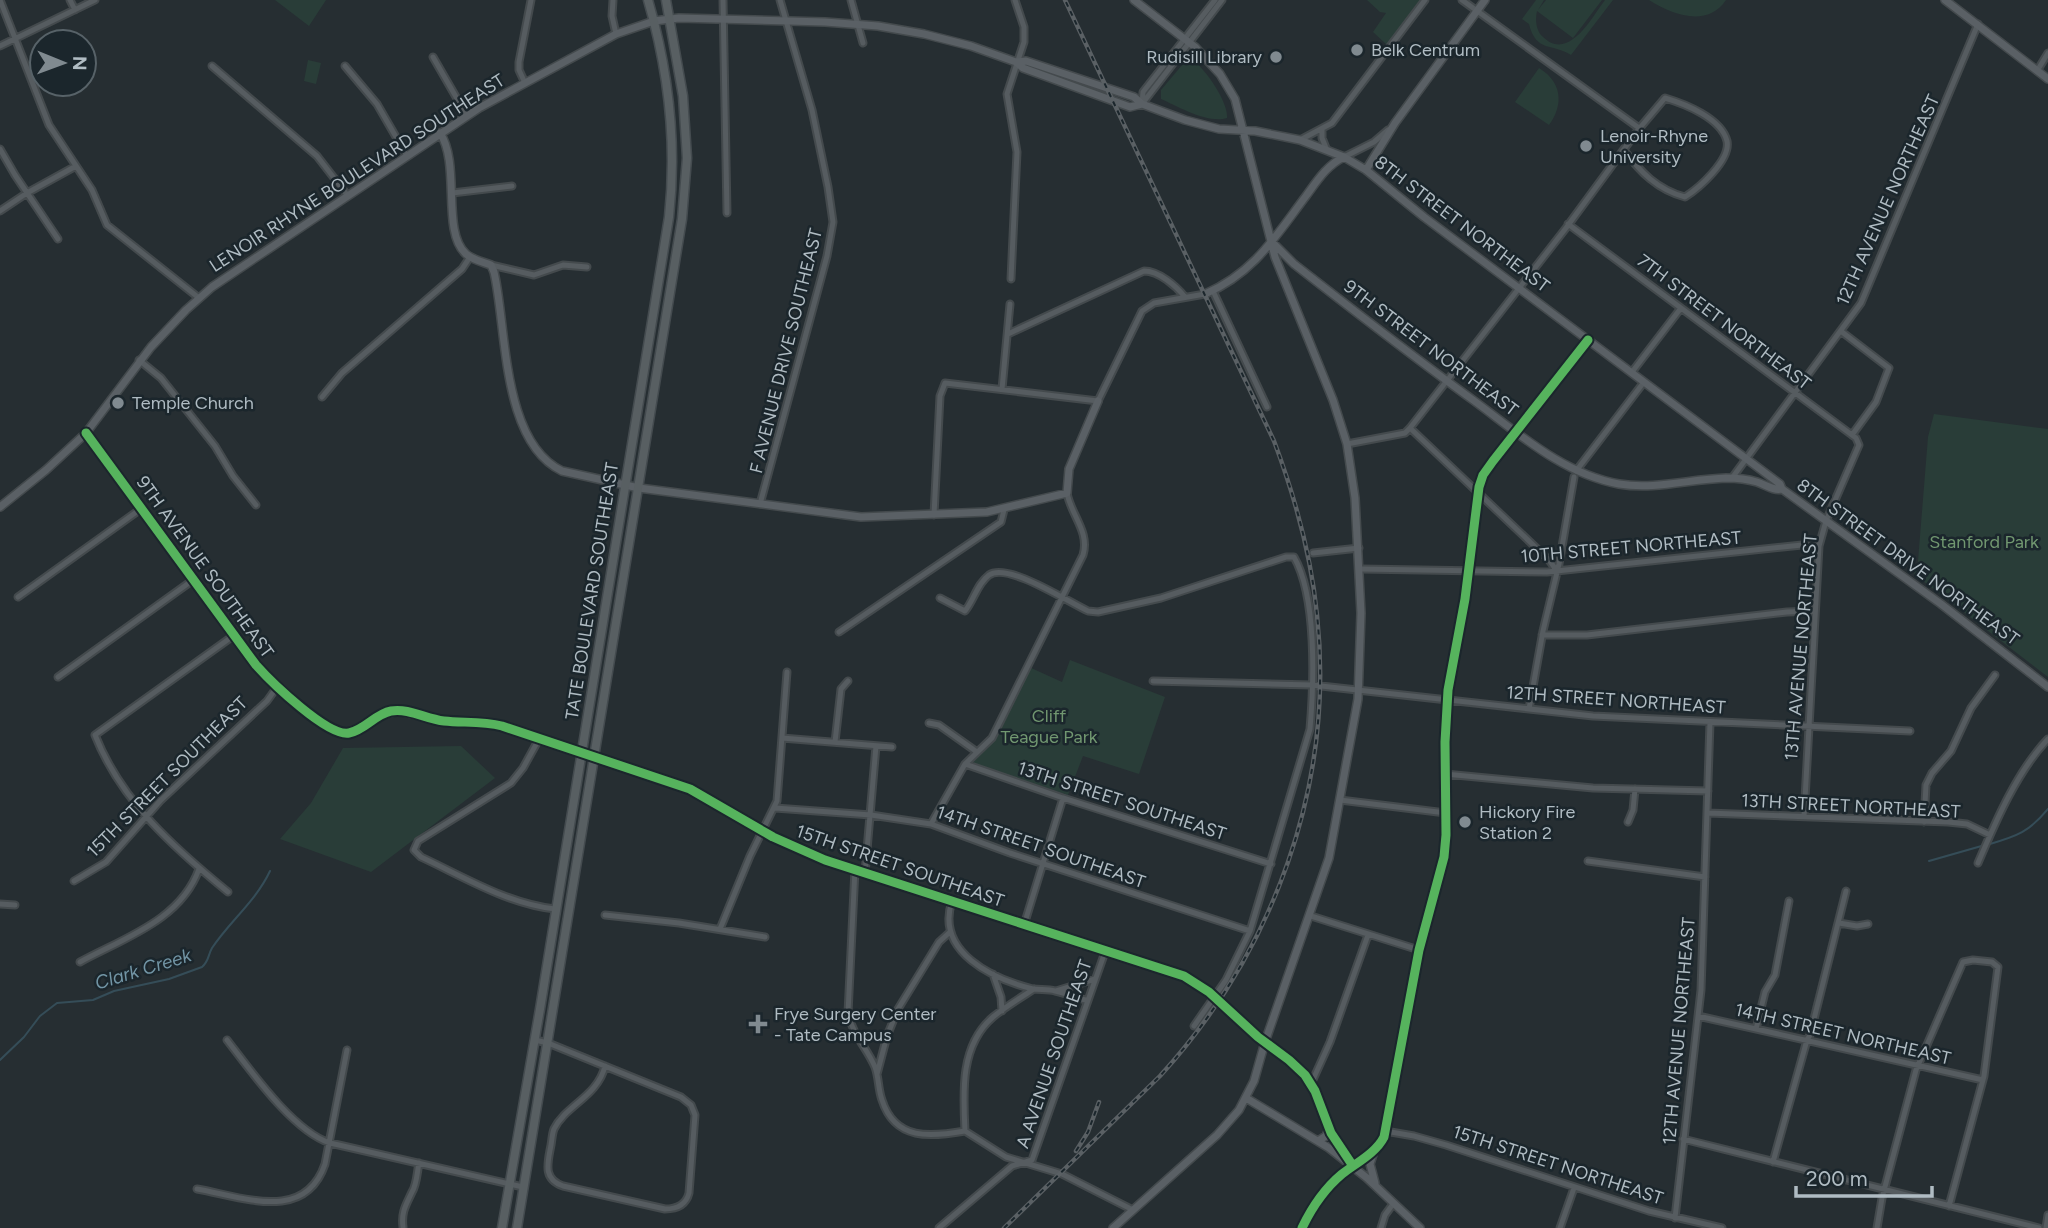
<svg xmlns="http://www.w3.org/2000/svg" width="2048" height="1228" font-family="Figtree,sans-serif">
<rect width="100%" height="100%" fill="#262e32"/>
<path fill="#293d38" d="M275,0H326L309,26Z
M1367,0H1421L1387,45L1373,32L1386,13L1380,12Z
M1536,0H1544L1538,10L1546,0H1602L1573,38L1537,11C1535,20 1536,31 1543,37C1569,62 1592,17 1605,0H1613L1571,55C1553,43 1536,53 1529,24L1522,19Z
M1649,0H1726C1707,28 1673,15 1649,0Z
M1188,58C1203,63 1229,103 1227,118C1208,124 1179,107 1161,99V90Z
M308,60L321,63L316,84L304,81Z
M1539,68C1562,82 1564,104 1549,125L1515,102Z
M1934,414L2048,429V677L1914,574L1918,561L1928,437Z
M1070,660L1165,697L1139,774L1083,756L1068,795L974,764L972,760L988,748L1029,667L1062,682Z
M461,746L495,778L371,872L280,839L311,803L343,748Z"/>
<g fill="none" stroke-linecap="round" stroke-linejoin="round">
<path stroke="#354d58" stroke-width="2" d="M1990,844C2017,836 2029,832 2048,809
M1929,861L1985,845
M0,1060L24,1037L40,1016L57,1003L93,1000L114,991L169,979L202,967C209,961 208,955 212,948C230,921 256,901 270,871"/>
<g stroke="#444a4d" stroke-width="9">
<path id="street" d="M0,0L49,125L92,190L107,225L199,298
M70,0L75,10
M613,0L612,16L616,34
M723,0L727,213
M851,0L863,43
M1462,0L1639,128
M0,46L95,0
M433,57L467,116
M212,66L317,156L348,196
M345,66L377,104L407,156
M2037,71L2048,53
M525,83L519,70V62L531,0
M1142,104L1222,0
M1142,104L1143,92L1215,0
M1322,129V138L1326,148
M1300,140L1332,123L1425,0
M0,149L15,175L58,239
M1344,157L1374,142L1388,130
M452,193L512,186
M0,211L27,193L76,166
M1568,224L1856,438L1859,445L1826,521L1819,546L1804,817
M491,265L534,275L563,265L587,267
M1011,279L1017,152L1007,94L1024,42V27L1015,0
M1213,291L1267,407
M1842,332L1889,368L1876,402L1852,435
M1008,334L1144,271C1159,271 1176,286 1185,297
M139,360L161,378L215,446L233,476L256,505
M1632,372L1681,308
M1002,389L1010,304
M322,397L342,373L462,269L470,257
M1410,428L1549,560L1557,571
M86,433L256,665L321,724L340,733
M1347,444L1405,433L1410,428L1566,228L1638,130L1665,98C1685,104 1721,118 1727,141C1731,160 1699,188 1685,197C1658,190 1640,172 1624,150
M1576,471L1644,382
M1732,478L1861,303L1978,24
M760,504L827,256L833,222L828,187L812,110L780,0
M934,515L940,396L945,383L1098,401L1142,311L1154,303L1205,294
M1313,553L1359,548
M1361,569L1547,572L1802,545L1819,546
M18,597L142,508
M940,598L965,611C974,600 977,584 989,575C1008,562 1068,602 1088,611L1098,612L1161,598L1286,557H1294C1317,597 1314,683 1310,729L1250,931L1226,980L1194,1026
M839,632L1001,522L1004,510
M1542,635H1587L1787,612L1815,611
M58,677L193,580
M1153,681L1312,685L1593,716L1910,731
M1529,709L1543,631L1559,564L1574,477
M929,723L939,725L977,752
M782,738L892,747
M539,739L523,768L511,783L418,841L414,850L421,857C464,877 508,904 555,909
M835,742L841,689L848,681
M965,764L1063,798L1271,864
M1445,774L1593,788L1708,791
M1340,800L1446,813
M775,808L871,815L931,824L1010,853L1250,931
M1708,813L1948,822L1967,824L1990,835
M1628,822L1633,810L1635,789
M1924,822L1926,785L1932,773L1951,751L1971,708L1995,675
M931,824L965,764L992,738L1083,555C1090,532 1071,515 1067,493
M1588,861L1705,877
M1978,863C1995,823 2017,771 2048,739
M855,869L848,1013C852,1034 867,1048 875,1067C879,1078 878,1089 882,1100C895,1141 931,1137 965,1131L1006,1157L1062,1174L1133,1210
M865,873L876,746
M74,881L106,862L160,801L267,701L277,687
M228,892C174,848 121,801 95,735L233,636
M952,901C935,952 993,979 1033,989C1041,990 1048,989 1055,991C1066,993 1076,998 1086,1000
M0,904L15,905
M605,915L679,923L765,937
M1311,916L1419,950
M1839,923L1857,926L1868,924
M1024,925L1063,798
M720,929L750,856L777,801L787,672
M80,962C124,938 181,920 199,869
M993,974L1001,997L1002,1011
M1056,991L1095,979
M1698,1016L1983,1080
M1756,1029L1765,992L1775,975L1789,901
M227,1040C251,1071 293,1131 330,1143L523,1187
M535,1040L548,1043L681,1097L691,1105L695,1115L689,1193C686,1205 677,1209 665,1209L563,1186C542,1179 548,1162 551,1145C552,1140 552,1134 554,1129C565,1106 598,1096 605,1066
M1265,1042L1289,1060L1305,1075L1315,1091L1331,1133L1349,1161
M877,1074L887,1036L898,1009L939,942L950,932
M1311,1084L1330,1042L1368,935
M965,1131C963,1092 960,1045 993,1017C1005,1007 1020,998 1034,989
M1385,1131L1414,1136L1446,1145L1649,1211L1722,1228
M1683,1139L2039,1228
M1773,1162L1807,1040L1810,1035L1846,891
M197,1189C243,1197 305,1223 325,1164L347,1050
M1675,1218L1701,990L1710,722
M403,1227C401,1212 406,1205 412,1192C417,1184 417,1172 419,1163
M939,1228L1012,1166L1032,1160L1105,952
M1302,1228C1312,1207 1324,1189 1342,1174C1356,1163 1376,1153 1384,1137L1419,950L1444,857L1446,835L1445,742L1448,690L1465,599L1479,487L1483,475L1493,461L1588,340
M1381,1228L1385,1215L1393,1204
M1560,1228L1574,1188
M1877,1228L1882,1198L1916,1070L1963,962L1973,960L1992,962L1998,967L1984,1076L1949,1206
M2046,1228L2048,1215"/>
</g>
<g stroke="#444a4d" stroke-width="10">
<path id="secondary" d="M1945,0L2048,79
M1016,62L1026,61L1134,97L1142,104
M440,133C461,164 441,232 466,254C473,260 483,262 491,265L494,272C507,327 501,442 562,471L639,488L861,517L987,512L1067,493L1069,469L1098,401
M1366,170L1395,123L1485,0
M1272,242L1294,264C1353,310 1412,356 1473,400C1518,433 1563,474 1619,484C1655,490 1690,479 1726,478C1736,478 1747,479 1757,482C1766,485 1773,491 1782,489
M1205,294C1254,273 1275,237 1306,196C1317,181 1327,165 1344,157
M0,507L46,470L86,433L151,347L186,310L212,287L479,108L616,34L654,21L679,18L825,22L878,26L924,34L971,46L1016,62L1023,68L1130,107L1142,104L1185,120L1219,129L1255,131L1300,140L1344,157L1366,170L1424,217L1780,484L1782,489L1941,604L2048,687
M340,733L354,732L383,714L399,711L442,721L474,722L502,726L690,789L773,837L825,860L1184,976L1209,992L1265,1042
M1246,1098L1329,1148L1367,1178L1420,1228
M1318,1141L1326,1136L1329,1129
M1375,1183L1370,1164L1375,1148
M1113,1228L1217,1135L1239,1110L1254,1081L1265,1042L1329,858L1358,699L1361,613L1355,498L1347,444L1333,400L1275,257L1235,99L1220,74L1195,47L1134,0"/>
</g>
<g stroke="#444b4f" stroke-width="11">
<path id="primary" d="M502,1228L540,1009L669,217C677,143 669,72 648,0
M517,1228L682,219L687,158L683,96L666,0"/>
</g>
<use href="#street" stroke="#565c60" stroke-width="5"/>
<use href="#secondary" stroke="#5a6065" stroke-width="7"/>
<use href="#primary" stroke="#585f62" stroke-width="8"/>
<g stroke="#5a6064" stroke-width="4.5">
<path id="rail" d="M1076,1151L1088,1132L1099,1102
M1004,1228L1160,1076C1274,951 1335,784 1317,615C1311,554 1295,497 1274,441L1065,0"/>
</g>
<use href="#rail" stroke="#1b262c" stroke-width="2" stroke-dasharray="5" stroke-linecap="butt"/>
<g stroke="#1b262c" stroke-width="13">
<path id="cycleway" d="M86,433L256,665C271,682 328,737 349,733C365,730 375,714 391,711C409,708 426,719 444,721C463,723 482,721 502,726L690,789L773,837L825,860L1184,976L1209,992L1258,1037L1289,1060L1305,1075L1315,1091L1331,1133L1353,1166
M1302,1228C1312,1207 1324,1189 1342,1174C1356,1163 1376,1153 1384,1137L1419,950L1444,857L1446,835L1445,742L1448,690L1465,599L1479,487L1483,475L1493,461L1588,340"/>
</g>
<use href="#cycleway" stroke="#56b35d" stroke-width="9"/>
</g>
<g fill="#808a90" stroke="#1b262c" stroke-width="2.5">
<circle cx="1357" cy="50" r="7"/>
<circle cx="1276" cy="57" r="7"/>
<circle cx="1586" cy="146" r="7"/>
<circle cx="118" cy="403" r="7"/>
<circle cx="1465" cy="822" r="7"/>
<path d="M754.5 1013.5h7v7h7v7h-7v7h-7v-7h-7v-7h7z"/>
</g>
<g text-anchor="middle" dominant-baseline="central" stroke-width="5" stroke-linejoin="round" paint-order="stroke">
<g font-size="18" fill="#b0bcc3" stroke="#1b262c" text-anchor="start">
<text x="1371" y="50">Belk Centrum</text>
<text x="1262" y="57" text-anchor="end">Rudisill Library</text>
<text x="1600" y="136">Lenoir-Rhyne<tspan x="1600" dy="21">University</tspan></text>
<text x="132" y="403">Temple Church</text>
<text x="1479" y="812">Hickory Fire<tspan x="1479" dy="21">Station 2</tspan></text>
<text x="774" y="1014">Frye Surgery Center<tspan x="774" dy="21">- Tate Campus</tspan></text>
</g>
<g font-size="18" fill="#b0bcc3" stroke="#1b262c">
<text transform="translate(357 173) rotate(-33)">LENOIR RHYNE BOULEVARD SOUTHEAST</text>
<text transform="translate(1888 200) rotate(-66)">12TH AVENUE NORTHEAST</text>
<text transform="translate(1462 224) rotate(37)">8TH STREET NORTHEAST</text>
<text transform="translate(1724 322) rotate(37)">7TH STREET NORTHEAST</text>
<text transform="translate(1431 348) rotate(37)">9TH STREET NORTHEAST</text>
<text transform="translate(786 351) rotate(-76)">F AVENUE DRIVE SOUTHEAST</text>
<text transform="translate(1631 547) rotate(-5)">10TH STREET NORTHEAST</text>
<text transform="translate(1908 562) rotate(36)">8TH STREET DRIVE NORTHEAST</text>
<text transform="translate(205 567) rotate(54)">9TH AVENUE SOUTHEAST</text>
<text transform="translate(592 591) rotate(-81)">TATE BOULEVARD SOUTHEAST</text>
<text transform="translate(1801 647) rotate(-85)">13TH AVENUE NORTHEAST</text>
<text transform="translate(1616 700) rotate(4)">12TH STREET NORTHEAST</text>
<text transform="translate(167 777) rotate(-45)">15TH STREET SOUTHEAST</text>
<text transform="translate(1122 801) rotate(18)">13TH STREET SOUTHEAST</text>
<text transform="translate(1851 806) rotate(3)">13TH STREET NORTHEAST</text>
<text transform="translate(1041 847) rotate(19)">14TH STREET SOUTHEAST</text>
<text transform="translate(900 866) rotate(19)">15TH STREET SOUTHEAST</text>
<text transform="translate(1679 1031) rotate(-85)">12TH AVENUE NORTHEAST</text>
<text transform="translate(1843 1034) rotate(13)">14TH STREET NORTHEAST</text>
<text transform="translate(1054 1054) rotate(-71)">A AVENUE SOUTHEAST</text>
<text transform="translate(1558 1165) rotate(18)">15TH STREET NORTHEAST</text>
</g>
<g font-size="18" fill="#719770" stroke="#1b262c">
<text x="1984" y="542">Stanford Park</text>
<text x="1049" y="716">Cliff<tspan x="1049" dy="21">Teague Park</tspan></text>
</g>
<g font-size="19" font-style="italic" fill="#7295a5" stroke="#1b262c">
<text transform="translate(143 969) rotate(-17)">Clark Creek</text>
</g>
</g>
<g transform="translate(63 63) rotate(91)"><circle r="33" fill="#1b262c" stroke="#576268" stroke-width="2"/>
<path d="M0-5L12 26L0 18L-12 26Z" fill="#808a90"/>
<text y="-10" font-size="19" font-weight="bold" text-anchor="middle" fill="#b0bcc3">N</text>
</g>
<path d="M1796 1186v10h136v-10" fill="none" stroke="#b0bcc3" stroke-width="3.5"/>
<text x="1806" y="1186" font-size="21" fill="#b0bcc3" stroke="#1b262c" stroke-width="5" paint-order="stroke">200 m</text>
</svg>
